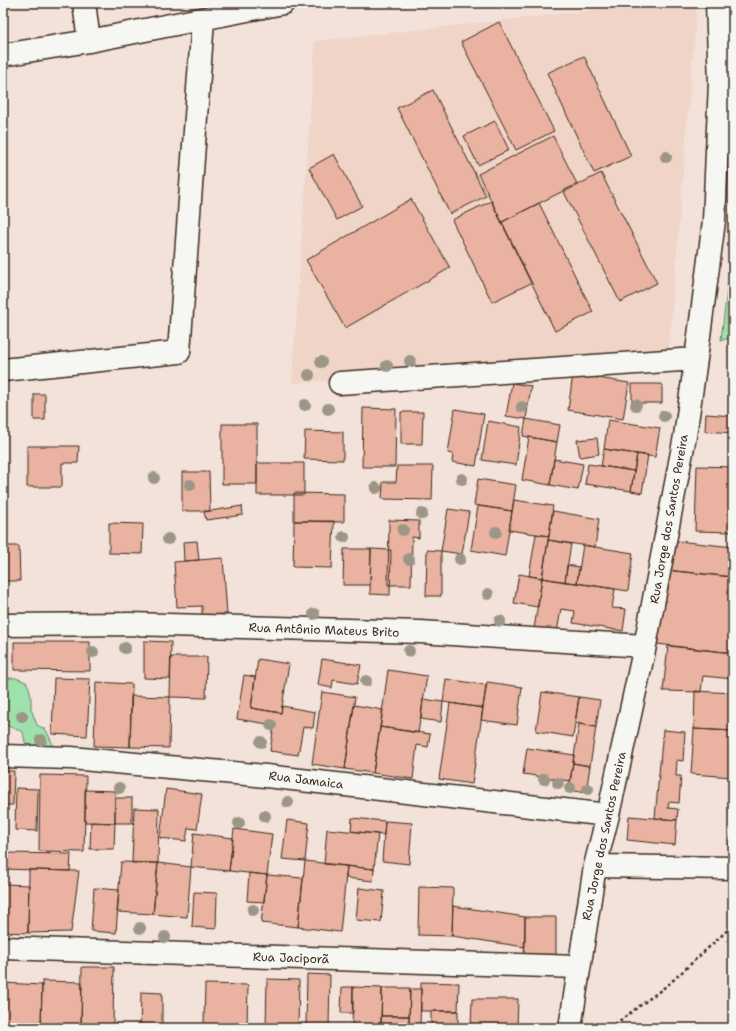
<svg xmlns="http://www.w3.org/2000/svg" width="736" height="1031" font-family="'Shantell Sans',sans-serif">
<rect width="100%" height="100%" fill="#f2e2d9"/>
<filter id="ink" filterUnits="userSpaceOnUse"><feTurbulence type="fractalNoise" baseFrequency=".025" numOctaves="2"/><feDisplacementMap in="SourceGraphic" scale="8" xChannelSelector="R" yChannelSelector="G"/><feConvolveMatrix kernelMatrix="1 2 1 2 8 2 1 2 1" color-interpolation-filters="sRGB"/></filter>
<g filter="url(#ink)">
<path fill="#f0d4c8" d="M659,3H697L668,359L292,383L315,41Z"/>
<path fill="#9ee1ac" stroke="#6c8665" d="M733,240V338L721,340Z
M10,678H16L26,682L29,687L31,698V709L37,725L46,730L56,751L26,747L23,732L3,724V709L5,703L4,686L6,681Z"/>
<path fill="#eab2a0" stroke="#3b2a1e" d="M499,22L554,131L516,150L461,42Z
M584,56L631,156L594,173L547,73Z
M433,90L486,196L450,214L397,108Z
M495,121L509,150L478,165L464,136Z
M553,136L577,184L502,222L478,174Z
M334,154L362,206L337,220L309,168Z
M601,173L657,283L620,302L564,192Z
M411,199L450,268L345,328L306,260Z
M491,201L531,283L492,302L452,220Z
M539,203L593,312L555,331L502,222Z
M573,374L629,383L623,419L568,410Z
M512,383L531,386L526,419L506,416Z
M632,384H662V403H632Z
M34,394H45V420H34Z
M363,408L396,409L395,467H362Z
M455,409L484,414L476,466L452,462L453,454L448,453Z
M401,412H423L422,444H401Z
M706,414L733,416V433L705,431Z
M526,419L560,425L557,442L523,436Z
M608,420L660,428L655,457L604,449Z
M488,421L521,427L516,465L482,460Z
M222,424H257V484H222Z
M305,431L343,432V460L304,459Z
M529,437L557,442L550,485L522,480Z
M597,438L599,454L580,457L577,440Z
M27,446H79L78,463H62V487H27Z
M604,449L637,454L634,471L601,466Z
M637,454L648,455L642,493L631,491Z
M554,459L583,464L578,490L550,485Z
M257,463H304V495H257Z
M588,464L634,471L631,491L585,484Z
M397,466H433L432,500L382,499L383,482H396Z
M697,466L733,467V532L695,531Z
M182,472H209L210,511H182Z
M478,479L516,485L512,511L474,505Z
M294,493L344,494V522L294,521Z
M514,500L553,506L549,536L509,530Z
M242,506L243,515L206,520L204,512Z
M478,506L512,511L505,556L471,550Z
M448,509L469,512L462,554L441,551Z
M553,511L599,519L595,547L548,540Z
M389,520L419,521V538L412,537L411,585H388Z
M294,521H334L332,568L293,567Z
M109,523L143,524L142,554L109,553Z
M536,534L549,536L542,578L529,576Z
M548,540L571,544L565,582L542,578Z
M668,540L733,547V577L665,570Z
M197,541L199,560L184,561L183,542Z
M583,545L633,553L628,591L577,583Z
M3,546H19L20,581H3Z
M344,549H371L370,585H343Z
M371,549L391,550L390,595L370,594Z
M427,550L441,551V596H426Z
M223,558L227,614L202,615V606L177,607L174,562Z
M567,565L579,567L577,583L565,582Z
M665,570L733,577V653L657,644Z
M519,574L542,578L538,607L514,603Z
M542,578L615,589L612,608L626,609L623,631L573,623L575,611L561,609L557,632L534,629Z
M144,641L171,642L170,679L144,678Z
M14,642H90V671L14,670Z
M668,646L733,653V679L703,676L701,692L663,691Z
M171,657H207L206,698L170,697Z
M258,659L289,664L281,713L251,708Z
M322,659L361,665L357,684L333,680L332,688L318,685Z
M388,670L427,676L418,733L380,727Z
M244,675L255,677L251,708L281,713L282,706L315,712L313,728L303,727L298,755L270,751L274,725L237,719Z
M54,678L90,679L87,736L52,734Z
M446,679L486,685L483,708L443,702Z
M96,682L132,684L130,747L94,746Z
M487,682L522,687L517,725L481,720Z
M695,691L733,693V731L694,729Z
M322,692L355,697L345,769L312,764Z
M542,692L579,697L573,737L536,731Z
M131,696L170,697L169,748L130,747Z
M579,697L600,700L596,727L575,723Z
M423,699L443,702L441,722L421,719Z
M450,703L483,708L472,784L439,779Z
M354,705L383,710L373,773L345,769Z
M579,724L596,727L590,766L573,763Z
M380,727L430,734L428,747L417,745L413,779L373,773Z
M694,729L733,731V777L691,774Z
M663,730L685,732L683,761L677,760L676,776H681L679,803L669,802L668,808L678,809L677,820L655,818Z
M527,748L574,755L570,781L523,774Z
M573,763L590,766L586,793L569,790Z
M3,771H14L13,805H3Z
M40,775L86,776L84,852L39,851Z
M16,788L38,789L37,831L15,830Z
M166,789L202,794L197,829L188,828L186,841L160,838Z
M85,790L115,791V823L85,822Z
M115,798H132V823H115Z
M134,808L159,809L158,863H132Z
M629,816L677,820L675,845L627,840Z
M352,818L385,821L384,835L351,831Z
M287,820L309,823L305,861L282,859Z
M385,821L412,823L409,864L382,861Z
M91,822L115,823L114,849H90Z
M733,823V846L729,845Z
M234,829L272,834L267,875L229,871Z
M327,829L378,834L374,869L324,864Z
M194,833L233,838L229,871L191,867Z
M3,853L71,854L70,871L3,869Z
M305,861L347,866L340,932L298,927Z
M121,862L158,863L153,914L117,912Z
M158,863L191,867L187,917L153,914Z
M347,866L374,869L373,881L346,878Z
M29,870L79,871L71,932L28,933Z
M249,873L267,875L264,902L247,901Z
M267,875L303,878L298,927L261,923Z
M3,884L29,885L28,933L3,932Z
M419,887L453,888L452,936L418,935Z
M94,888L119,890L116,933L91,931Z
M359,888L384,891L381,922L356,920Z
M194,892L217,893L216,929L192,927Z
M453,906L525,917V947L452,936Z
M525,917H556V957H524Z
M82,967H114L113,1028H81Z
M307,974L330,975L329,1028H306Z
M267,979L299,980L298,1028H266Z
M42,981L82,982L81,1028H41Z
M421,982L459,983L458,1011H421Z
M3,983L42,985L41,1028H3Z
M205,984L248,985L247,1026L204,1025Z
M342,987H353V1013H341Z
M353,987L382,988L381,1028H352Z
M382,988H410L409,1016H381Z
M410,989H421L420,1028H409Z
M141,992L162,993V1028H140Z
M472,999H518L517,1028H471Z
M431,1011H458V1028H431Z
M381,1016H409V1028H381Z"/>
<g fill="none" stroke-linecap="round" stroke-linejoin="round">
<g stroke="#3b2a1e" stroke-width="25">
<path id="minor" d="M84,3L89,41
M3,55L89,41L283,3
M3,370L179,352L203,20
M340,383L696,359
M3,625L130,624L420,632L645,646
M3,756L71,758L266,776L608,815
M595,866L733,868
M3,948L578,967
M570,1028L595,866L608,815L645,646L685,436L696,359L714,221L720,82L717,3"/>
</g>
<path stroke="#3b2a1e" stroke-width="2.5" stroke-dasharray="3 3" stroke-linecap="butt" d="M610,1028L669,984L733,925"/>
<use href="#minor" stroke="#f6f6f2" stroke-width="22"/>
</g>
<g fill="#9b9686">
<circle cx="666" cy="157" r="6"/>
<circle cx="410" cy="361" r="6"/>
<circle cx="321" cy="362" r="6"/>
<circle cx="387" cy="366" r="6"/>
<circle cx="309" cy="375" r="6"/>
<circle cx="305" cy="405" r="6"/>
<circle cx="636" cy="405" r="6"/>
<circle cx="522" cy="407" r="6"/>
<circle cx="328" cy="409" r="6"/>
<circle cx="664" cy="416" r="6"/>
<circle cx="154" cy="478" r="6"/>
<circle cx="462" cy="479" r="6"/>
<circle cx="190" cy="485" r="6"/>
<circle cx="376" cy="488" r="6"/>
<circle cx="422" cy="514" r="6"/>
<circle cx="403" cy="530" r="6"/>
<circle cx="496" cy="532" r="6"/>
<circle cx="344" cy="537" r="6"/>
<circle cx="168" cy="539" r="6"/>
<circle cx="409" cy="559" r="6"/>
<circle cx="460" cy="559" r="6"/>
<circle cx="488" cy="594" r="6"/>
<circle cx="314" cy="614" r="6"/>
<circle cx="500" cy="621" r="6"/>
<circle cx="125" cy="648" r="6"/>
<circle cx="409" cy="651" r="6"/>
<circle cx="93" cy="652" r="6"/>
<circle cx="366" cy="681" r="6"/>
<circle cx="22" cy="716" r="6"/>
<circle cx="271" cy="725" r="6"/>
<circle cx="41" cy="740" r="6"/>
<circle cx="261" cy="742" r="6"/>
<circle cx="544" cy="779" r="6"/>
<circle cx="558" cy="783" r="6"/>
<circle cx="119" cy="788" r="6"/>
<circle cx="570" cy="788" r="6"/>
<circle cx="588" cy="789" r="6"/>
<circle cx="288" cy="802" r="6"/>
<circle cx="265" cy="816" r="6"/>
<circle cx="239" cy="823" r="6"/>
<circle cx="253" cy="910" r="6"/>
<circle cx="140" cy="928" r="6"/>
<circle cx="165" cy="937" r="6"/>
</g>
</g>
<g text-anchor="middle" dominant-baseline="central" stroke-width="3.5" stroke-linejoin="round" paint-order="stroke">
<g font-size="12" fill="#3b2a1e" stroke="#f6f6f2">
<text transform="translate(669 519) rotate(-80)">Rua Jorge dos Santos Pereira</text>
<text transform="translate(324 630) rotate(2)">Rua Antônio Mateus Brito</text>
<text transform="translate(306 780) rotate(7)">Rua Jamaica</text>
<text transform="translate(604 836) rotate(-78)">Rua Jorge dos Santos Pereira</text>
<text transform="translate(291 958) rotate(2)">Rua Jaciporã</text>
</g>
</g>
<rect width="736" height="1031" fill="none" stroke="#f6f6f2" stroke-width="16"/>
<rect x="8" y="8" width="720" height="1015" fill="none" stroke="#3b2a1e" stroke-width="1.5" filter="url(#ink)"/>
</svg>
